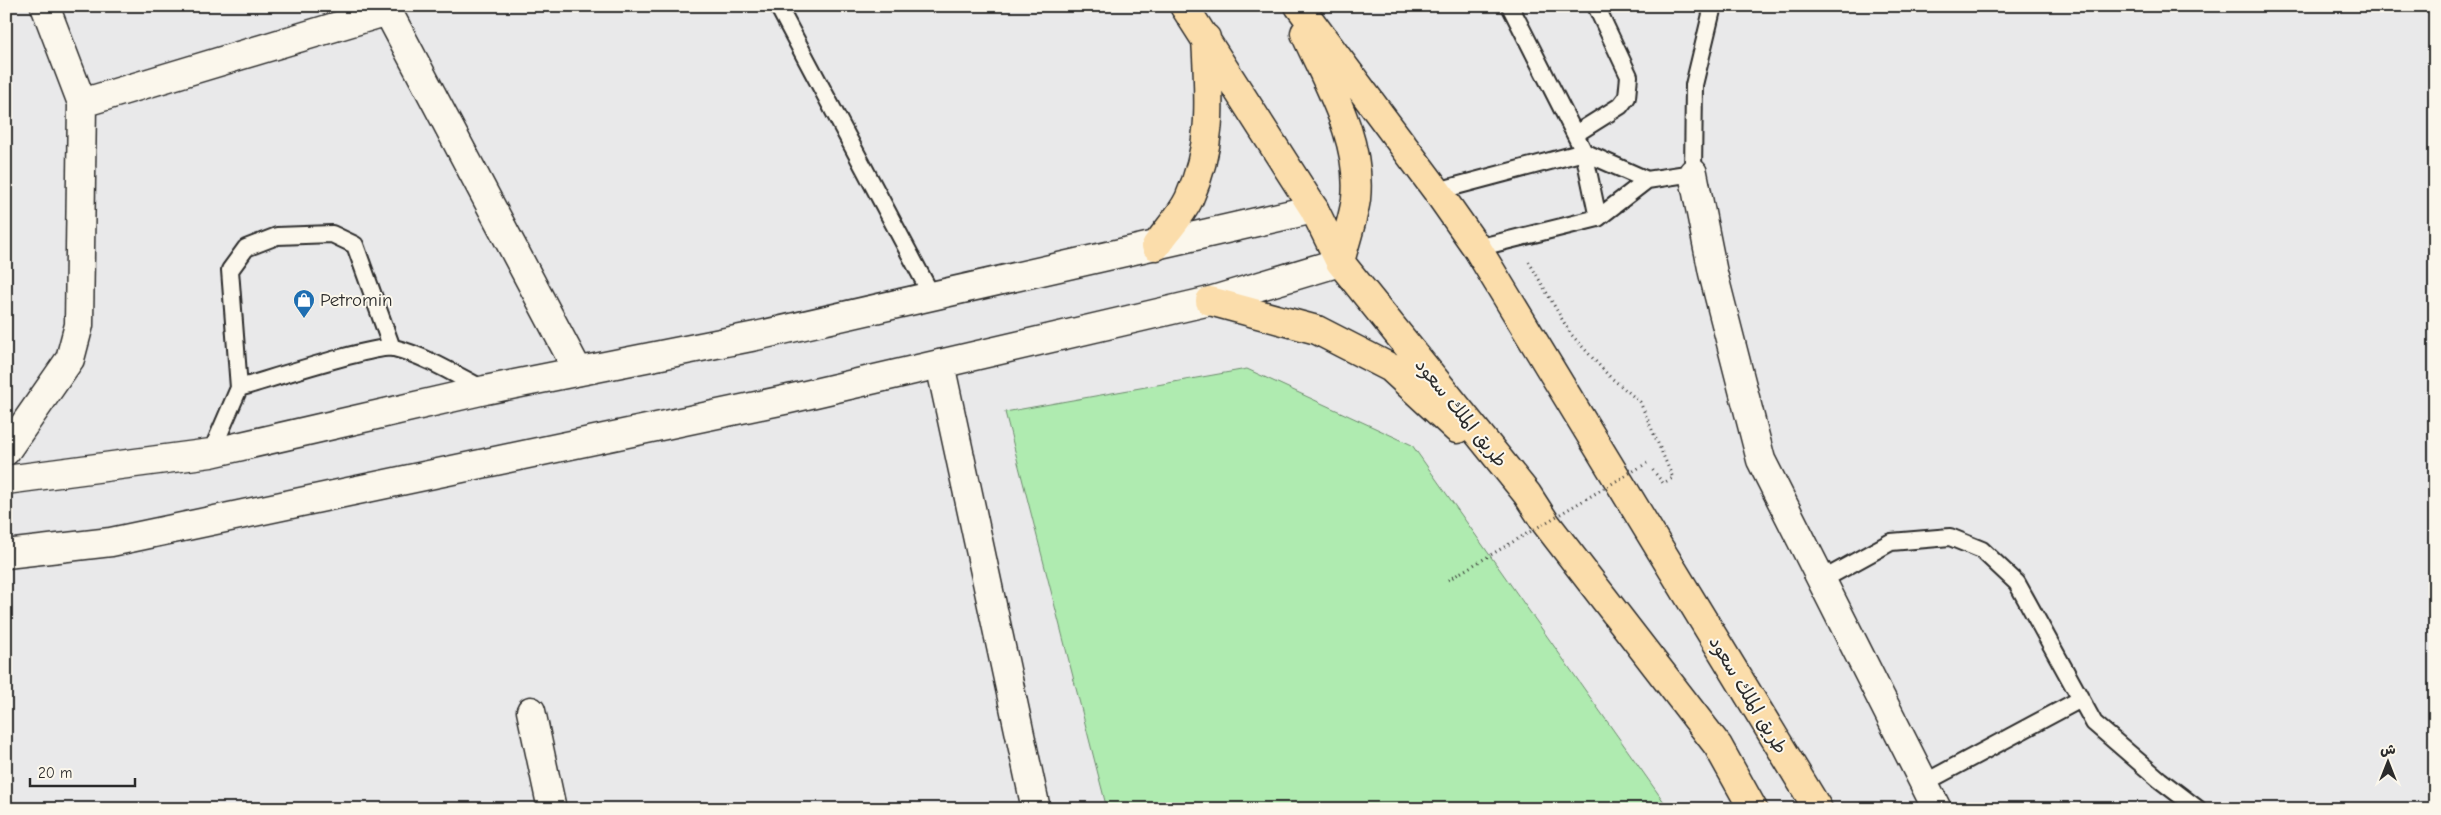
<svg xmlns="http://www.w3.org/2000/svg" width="2441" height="815" font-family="'Comic Neue','Playpen Sans Arabic',sans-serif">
<rect width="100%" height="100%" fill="#e9e9ea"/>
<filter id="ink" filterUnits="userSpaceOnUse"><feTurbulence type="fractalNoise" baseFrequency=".02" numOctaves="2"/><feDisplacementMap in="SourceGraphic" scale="10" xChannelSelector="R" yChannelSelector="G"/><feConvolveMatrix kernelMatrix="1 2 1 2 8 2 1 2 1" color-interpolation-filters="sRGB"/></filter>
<g filter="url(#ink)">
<path fill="#afebb0" stroke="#6d8b6e" d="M1247,369L1412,445L1669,809H1107L1005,412Z"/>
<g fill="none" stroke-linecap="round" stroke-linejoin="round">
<g stroke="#2b2b2b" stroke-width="20">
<path id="lane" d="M778,6L932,296
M1510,6L1584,152L1598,218
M1577,133L1620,106L1627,97L1629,76L1596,6
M1437,191L1584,152L1647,180
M1477,248L1598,218L1647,180L1693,173L1694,85L1713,6
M239,388L230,270L246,248L277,236L332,234L355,245L392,348
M211,453L239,388C264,381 377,344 394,348C426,356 456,375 485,390
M1822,580L1891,542L1950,537L1982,550L2017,583L2094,723L2160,780L2198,809
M1924,783L2081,699"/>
</g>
<g stroke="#2b2b2b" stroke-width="31">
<path id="street" d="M385,6L578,371
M82,103L388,11
M1693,173L1713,273L1761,460L1937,809
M940,364L1036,809
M6,451L70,359L79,325L82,103L45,6
M531,711L552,809"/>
</g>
<g stroke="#2b2b2b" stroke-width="31">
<path id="secondary" d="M6,480L211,453L485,390L756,336L1314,209
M6,554L111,542L789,399L1210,301L1340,262"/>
</g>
<g stroke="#2b2b2b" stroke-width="31">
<path id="highway" d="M1184,6L1314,209L1340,262L1527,494L1545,522L1718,746L1753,809
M1299,6L1437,191L1477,248L1818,809
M1305,33C1328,85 1362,140 1356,199C1353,220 1345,242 1340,262
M1156,246C1166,231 1181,216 1189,199C1214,143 1209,97 1206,38
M1210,301L1317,330L1391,368L1457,429"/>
</g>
<path stroke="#2b2b2b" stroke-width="3" stroke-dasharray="1 4" stroke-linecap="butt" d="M1529,262L1570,333L1608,375L1640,402L1673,478L1663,483L1651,468"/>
<use href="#lane" stroke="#fbf7ec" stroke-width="16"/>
<use href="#street" stroke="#fbf7ec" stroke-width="28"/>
<use href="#secondary" stroke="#fbf7ec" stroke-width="28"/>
<use href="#highway" stroke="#fbddab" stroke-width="28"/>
<path stroke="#2b2b2b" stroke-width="3" stroke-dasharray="1 4" stroke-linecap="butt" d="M1448,580L1647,463"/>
</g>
</g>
<defs>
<g id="shop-pin" transform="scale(1.125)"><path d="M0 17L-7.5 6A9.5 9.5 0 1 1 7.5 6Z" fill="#1f6fb2" stroke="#fbf7ec"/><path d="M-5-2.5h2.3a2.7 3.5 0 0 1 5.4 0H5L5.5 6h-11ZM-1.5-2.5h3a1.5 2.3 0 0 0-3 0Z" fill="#fff"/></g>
</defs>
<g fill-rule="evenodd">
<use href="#shop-pin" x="304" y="300"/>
</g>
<g text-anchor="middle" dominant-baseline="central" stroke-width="4" stroke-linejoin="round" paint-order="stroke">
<g font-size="19" fill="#2b2b2b" stroke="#fbf7ec" text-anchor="start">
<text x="320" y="300">Petromin</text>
</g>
<g font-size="19" fill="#2b2b2b" stroke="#fbf7ec">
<text transform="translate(1461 413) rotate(51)">طريق الملك سعود</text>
<text transform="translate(1748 695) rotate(59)">طريق الملك سعود</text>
</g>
</g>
<rect width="2441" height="815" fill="none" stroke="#fbf7ec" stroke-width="25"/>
<rect x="12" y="12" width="2416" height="790" fill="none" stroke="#2b2b2b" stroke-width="2" filter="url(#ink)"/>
<g transform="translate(2388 762)" stroke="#fbf7ec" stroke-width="4" paint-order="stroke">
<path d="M0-4L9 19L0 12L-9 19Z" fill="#2b2b2b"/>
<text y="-8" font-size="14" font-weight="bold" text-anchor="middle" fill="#2b2b2b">ش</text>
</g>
<path d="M30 778v8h105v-8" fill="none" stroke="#2b2b2b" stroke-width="2.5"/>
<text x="38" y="778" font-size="15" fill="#2b2b2b" stroke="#fbf7ec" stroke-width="4" paint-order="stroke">20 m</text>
</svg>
